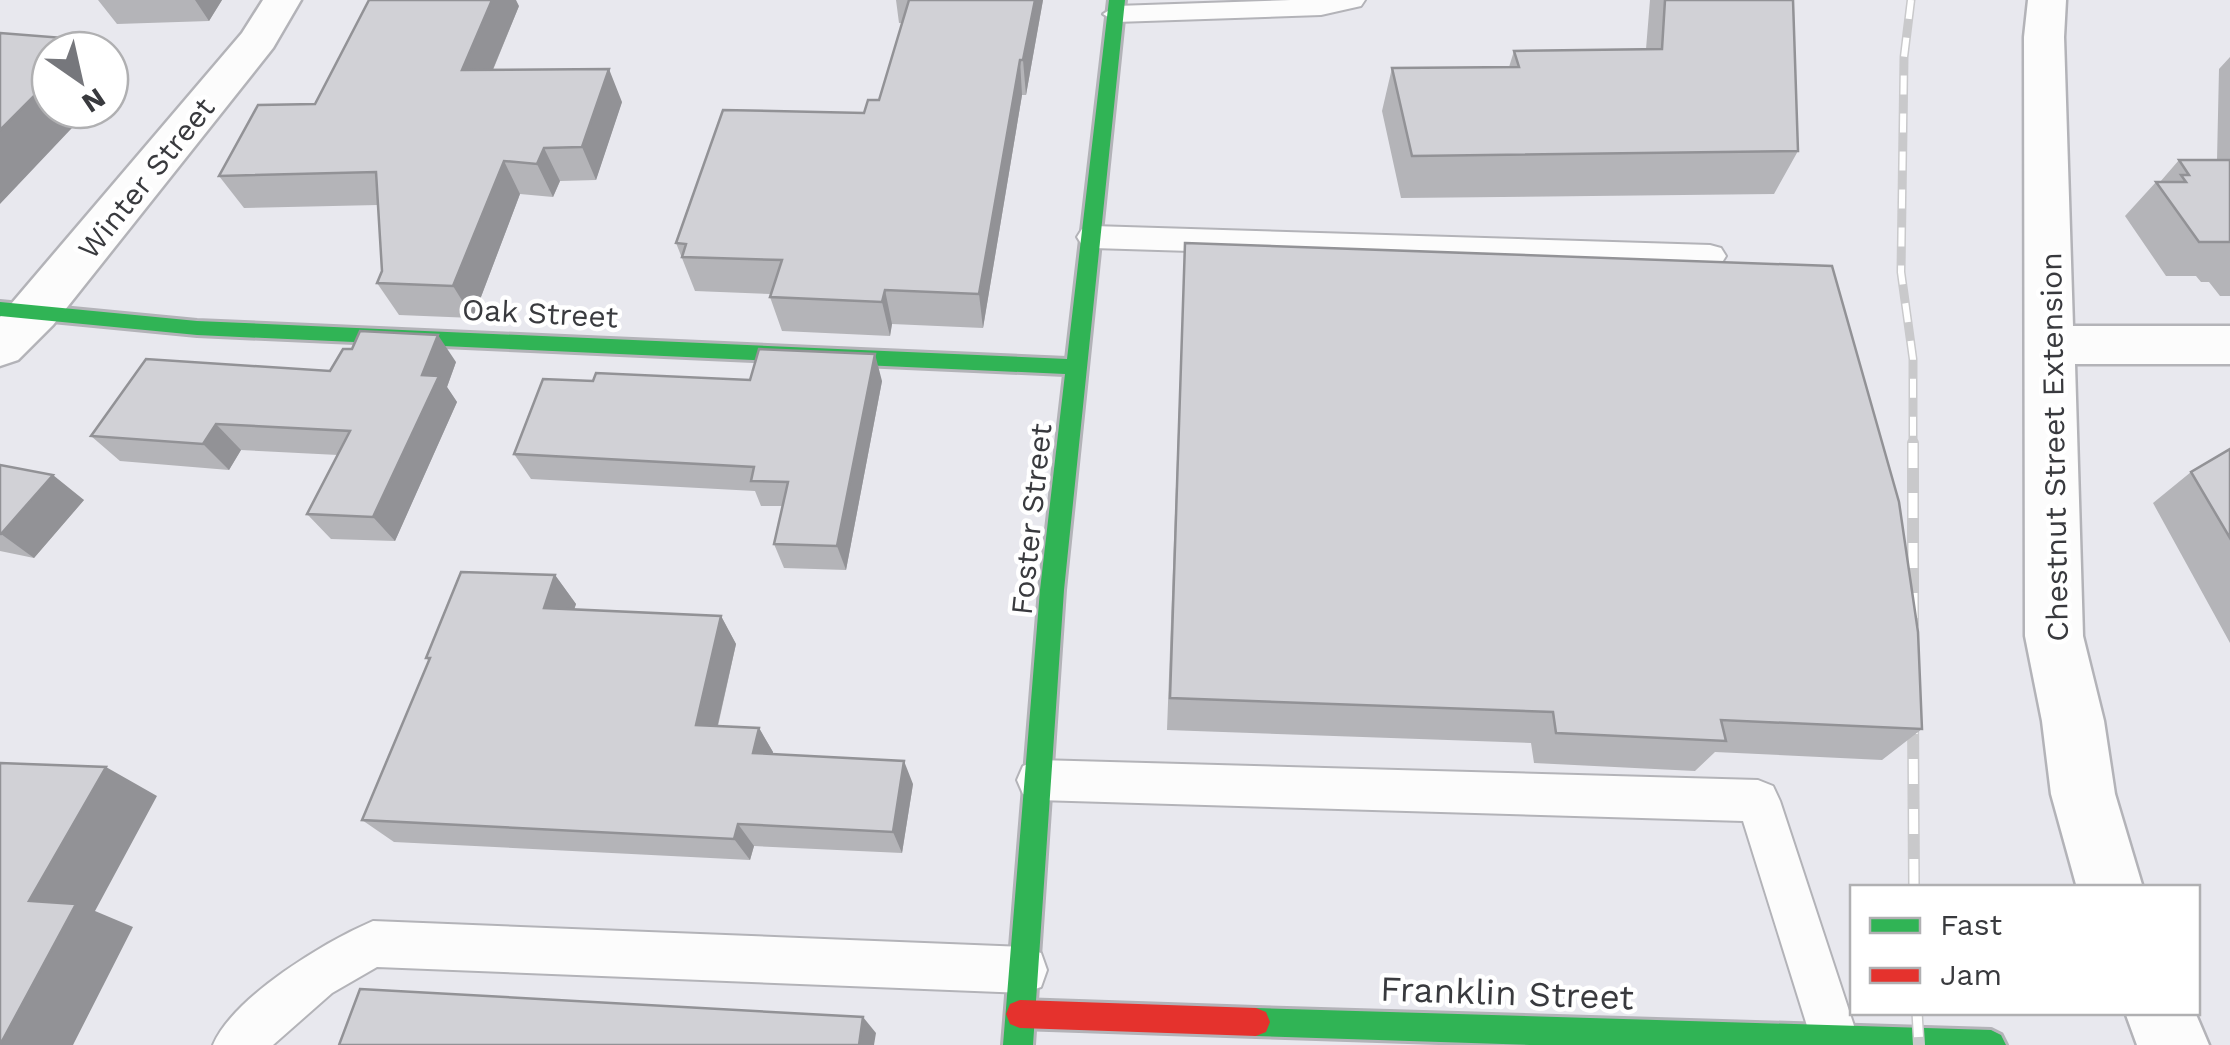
<svg xmlns="http://www.w3.org/2000/svg" width="2230" height="1045" font-family="'Work Sans',sans-serif">
<rect width="100%" height="100%" fill="#e8e8ee"/>
<g fill="none" stroke-linecap="round" stroke-linejoin="round">
<g stroke="#b3b3b8" stroke-width="4">
<path id="lane" d="M1291,0H1365L1361,6L1321,15L1116,22L1103,14L1116,6Z
M1093,226L1710,245L1721,248L1726,256L1721,264L1710,267L1093,248L1082,245L1077,237L1082,229Z
M1038,760L1758,780L1773,786L1780,801L1858,1038L1855,1045H1813L1743,821L1038,800L1023,794L1017,780L1023,766Z
M373,921L1024,947L1041,953L1047,970L1041,987L1024,993L377,967L332,993L273,1045H213C233,997 326,941 373,921Z"/>
</g>
<g stroke="#b3b3b8" stroke-width="5">
<path id="street" d="M263,0H301L273,48L53,325L18,360L0,366V317L242,33Z
M2028,0H2066L2064,37L2073,326H2230V364H2075L2083,636L2104,721L2115,794L2143,888H2077L2051,794L2042,721L2025,636L2024,37Z
M2125,1012H2195L2209,1045H2137Z"/>
</g>
<g stroke="#b3b3b8" stroke-width="6">
<path id="fast" d="M1109,0H1125L1064,590L1033,1045H1003L1040,590L1065,374L197,335L0,316V302L197,321L1067,359Z
M1256,1008L1991,1030L2001,1035L2006,1045H1530L1256,1036L1246,1032L1242,1022L1246,1012Z"/>
</g>
<g stroke="#b3b3b8" stroke-width="6">
<path id="jam" d="M1020,1000L1256,1008L1266,1012L1270,1022L1266,1032L1256,1036L1020,1028L1010,1024L1006,1014L1010,1004Z"/>
</g>
<use href="#lane" fill="#fcfcfc" fill-rule="evenodd"/>
<use href="#street" fill="#fcfcfc" fill-rule="evenodd"/>
<use href="#fast" fill="#30b455" fill-rule="evenodd"/>
<use href="#jam" fill="#e5322d" fill-rule="evenodd"/>
<g stroke="#c9c9cb" stroke-width="9">
<path id="rail-far1" d="M1911,0L1904,57L1901,272L1913,359V446"/>
</g>
<g stroke="#c9c9cb" stroke-width="12">
<path id="rail" d="M1913,443V624
M1913,709L1914,888
M1917,1012L1919,1045"/>
</g>
<use href="#rail-far1" stroke="#fff" stroke-width="6" stroke-dasharray="19" stroke-linecap="butt"/>
<use href="#rail" stroke="#fff" stroke-width="9" stroke-dasharray="25" stroke-linecap="butt"/>
</g>
<path fill="#b4b4b8" d="M98,0H222L209,21L117,24Z
M896,0H1043L1026,95H1022L983,328L892,324L890,336L782,331L770,297L771,294L695,291L676,243L864,113L879,100L902,23H899Z
M1650,0H1793L1798,151L1774,194L1401,198L1382,111L1392,68L1509,67L1514,51L1646,49Z
M519,6L493,70L622,102L596,180L560,181L553,197L520,194L473,318L399,315L377,283L382,271L378,205L244,208L219,176L315,104Z
M2230,57V296H2220L2209,282H2201L2196,276H2166L2125,216L2156,182H2160L2179,160H2217L2219,69Z
M1185,243L1922,729L1882,760L1715,752L1695,771L1534,763L1531,743L1167,730Z
M456,362L447,387L457,402L395,541L331,539L307,514L338,455L241,450L229,470L120,461L91,436L330,371Z
M750,380L882,381L846,570L784,568L774,544L782,506H761L755,491L531,479L514,454L593,381Z
M2230,449V643L2153,503L2191,472Z
M0,465L84,500L34,558L0,551Z
M555,575L576,604L574,609L721,616L736,644L718,726L759,728L773,752V754L913,784L902,853L754,846L750,860L394,842L362,820L429,661L426,658Z"/>
<path fill="#929296" d="M195,0H222L209,21Z
M492,0H516L519,6L479,103L462,70Z
M1035,0H1043L1026,95L1023,60Z
M89,40L97,50H80Z
M1020,60L1022,95L983,328L979,294Z
M110,67L119,78L110,87Z
M609,69L622,102L596,180L582,147Z
M50,80V110H89L0,204V130Z
M544,148L560,181L553,197L537,164Z
M504,161L520,194L473,318L453,286Z
M885,290L892,324L890,336L882,302Z
M438,335L456,362L447,387L457,402L395,541L373,517L422,375Z
M875,354L882,381L846,570L837,546Z
M216,424L241,450L229,470L203,444Z
M53,475L84,500L34,558L1,534Z
M555,575L576,604L566,635L544,608Z
M721,616L736,644L712,750L696,725Z
M759,728L773,752L768,777L753,753Z
M904,761L913,784L902,853L893,832Z
M106,767L157,796L95,911L133,927L73,1045H0L29,901Z
M738,824L754,846L750,860L734,839Z
M863,1017L876,1033L874,1045H859Z"/>
<path fill="#d1d1d6" stroke="#929296" stroke-width="2.5" d="M369,0H492L462,70L609,69L582,147L544,148L537,164L504,161L453,286L377,283L382,271L376,172L219,176L258,105L315,104Z
M909,0H1035L1023,60H1020L979,294L885,290L882,302L770,297L782,260L682,257L686,244L676,243L723,110L864,113L868,100H879Z
M1665,0H1793L1798,151L1412,156L1392,68L1519,67L1514,51L1662,49Z
M0,33L89,40L80,50H50V80L0,130Z
M2179,160H2230V242H2199L2156,182H2186L2181,175H2189Z
M1185,243L1832,266L1899,502L1918,632L1922,729L1721,720L1726,741L1556,733L1553,712L1170,698Z
M360,331L438,335L422,375L439,376L373,517L307,514L350,431L216,424L203,444L91,436L146,359L330,371L343,349H352Z
M759,349L875,354L837,546L774,544L788,482L751,481L754,467L514,454L543,379L593,381L596,373L750,380Z
M2230,449V538L2191,472Z
M0,465L53,475L1,534H0Z
M461,572L555,575L544,608L721,616L696,725L759,728L753,753L904,761L893,832L738,824L734,839L362,820L430,658H426Z
M0,763L106,767L29,901L76,904L0,1045Z
M360,989L863,1017L859,1045H339Z"/>
<g text-anchor="middle" dominant-baseline="central" stroke-width="9" stroke-linejoin="round" paint-order="stroke">
<g font-size="30" fill="#393a3e" stroke="#fff">
<text transform="translate(146 178) rotate(-51)">Winter Street</text>
<text transform="translate(540 313) rotate(3)">Oak Street</text>
<text transform="translate(2054 447) rotate(-91)">Chestnut Street Extension</text>
<text transform="translate(1031 519) rotate(-84)">Foster Street</text>
</g>
<g font-size="35" fill="#393a3e" stroke="#fff">
<text transform="translate(1507 993) rotate(2)">Franklin Street</text>
</g>
</g>
<rect x="1850" y="885" width="350" height="130" fill="#ffffff" stroke="#b0b0b2" stroke-width="2.5"/>
<rect x="1870" y="918" width="50" height="15" fill="#30b455" stroke="#b0b0b2" stroke-width="2.5"/>
<text x="1940" y="935" font-size="30" fill="#393a3e">Fast</text>
<rect x="1870" y="968" width="50" height="15" fill="#e5322d" stroke="#b0b0b2" stroke-width="2.5"/>
<text x="1940" y="985" font-size="30" fill="#393a3e">Jam</text>
<g transform="translate(80 80) rotate(146)"><circle r="48" fill="#ffffff" stroke="#b0b0b2" stroke-width="2.5"/>
<path d="M0-8L18 38L0 25L-18 38Z" fill="#76777c"/>
<text y="-15" font-size="28" font-weight="bold" text-anchor="middle" fill="#393a3e">N</text>
</g>
</svg>
